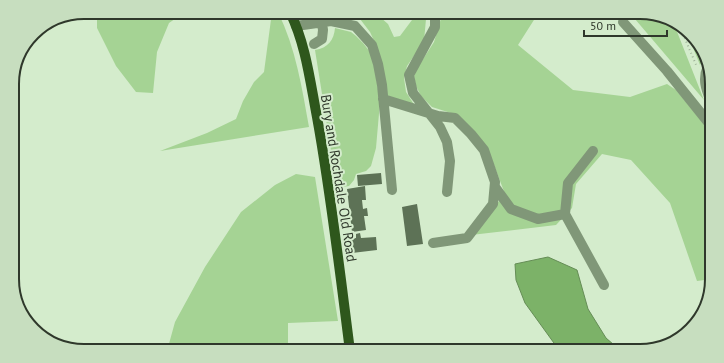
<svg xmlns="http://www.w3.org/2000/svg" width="724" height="363" font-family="'PT Sans',sans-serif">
<rect width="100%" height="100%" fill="#d4eccc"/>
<path fill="#a5d394" d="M97,12H185L169,23L157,52L153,93L136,92L116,66L97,28Z
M272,12H278C296,49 302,88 309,127L160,151L207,133L236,119L243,101L254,82L264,72Z
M441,12H539L518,45L573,90L630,97L667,84L676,90L712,134V279L697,281L670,203L631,160L602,154L576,184L572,208L556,225L471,235L505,194L494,165L454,114L432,107L421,96L416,86L414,76L418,67L434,42L442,15Z
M629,12H640L672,19L704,100Z
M425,15L426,19L424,41L407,66L404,78L406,92L415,106L387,98L376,45L370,32L360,19L371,16L380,17L388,24L394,37L400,36L412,20Z
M335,28L351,32L356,36L363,43L370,52L374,64L380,102L376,148L371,166L366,171L356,174L354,180L349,186L337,188L315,50C328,48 334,40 335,28Z
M687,33L700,44L705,57L700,65Z
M296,174L315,177L338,321L288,323V351H167L175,322L205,267L241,212L275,185Z"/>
<path fill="#7cb268" stroke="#658d56" d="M548,257L577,270L588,309L606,338L621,351H561L559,350L525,303L516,280L515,264Z"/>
<path fill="#5d7256" d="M381,173L382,184L358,186L357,175Z
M365,186L366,200H362L363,209L367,208L368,216H364L366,230L352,232L347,189Z
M417,204L423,244L407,246L402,207Z
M360,233L361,238L376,237L377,250L352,253L350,239L356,238V234Z"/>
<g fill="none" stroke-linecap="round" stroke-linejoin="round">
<path stroke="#a1b49a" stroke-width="2" stroke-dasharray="1 3" stroke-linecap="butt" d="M612,12L617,16
M680,27L697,67"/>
<path stroke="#809778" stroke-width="10" d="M435,12V27L409,75L413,93L440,127L447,142L450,161L447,192
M350,13L351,12
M623,22L667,71L712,127
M296,26L331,21L355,26L372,45L378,64L382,85L392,190
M314,44L322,39L323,30L322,23
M708,66C702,79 706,89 711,102
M383,99L438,116L455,118L471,134L484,150L495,182L493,204L467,238L433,243
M593,151L568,183L565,214L604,285
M495,187L511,209L538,219L565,214"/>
<path stroke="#2e571c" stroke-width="10" d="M290,12C306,45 310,81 317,117C331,194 340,273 350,351"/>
</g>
<g text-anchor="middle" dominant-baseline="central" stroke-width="4" stroke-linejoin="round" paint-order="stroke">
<g font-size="14" fill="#2f382b" stroke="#d4eccc">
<text transform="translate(339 178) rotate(81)">Bury and Rochdale Old Road</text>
</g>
</g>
<path d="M0 0H724V363H0ZM84 19H640A65 65 0 0 1 705 84V279A65 65 0 0 1 640 344H84A65 65 0 0 1 19 279V84A65 65 0 0 1 84 19Z" fill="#c7debf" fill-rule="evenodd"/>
<path fill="none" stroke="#2f382b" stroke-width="2" d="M84 19H640A65 65 0 0 1 705 84V279A65 65 0 0 1 640 344H84A65 65 0 0 1 19 279V84A65 65 0 0 1 84 19Z"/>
<path d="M584 30v6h83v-6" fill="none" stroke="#2f382b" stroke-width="2"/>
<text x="590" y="30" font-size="12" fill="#2f382b" stroke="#d4eccc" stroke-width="3" paint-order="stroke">50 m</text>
</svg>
